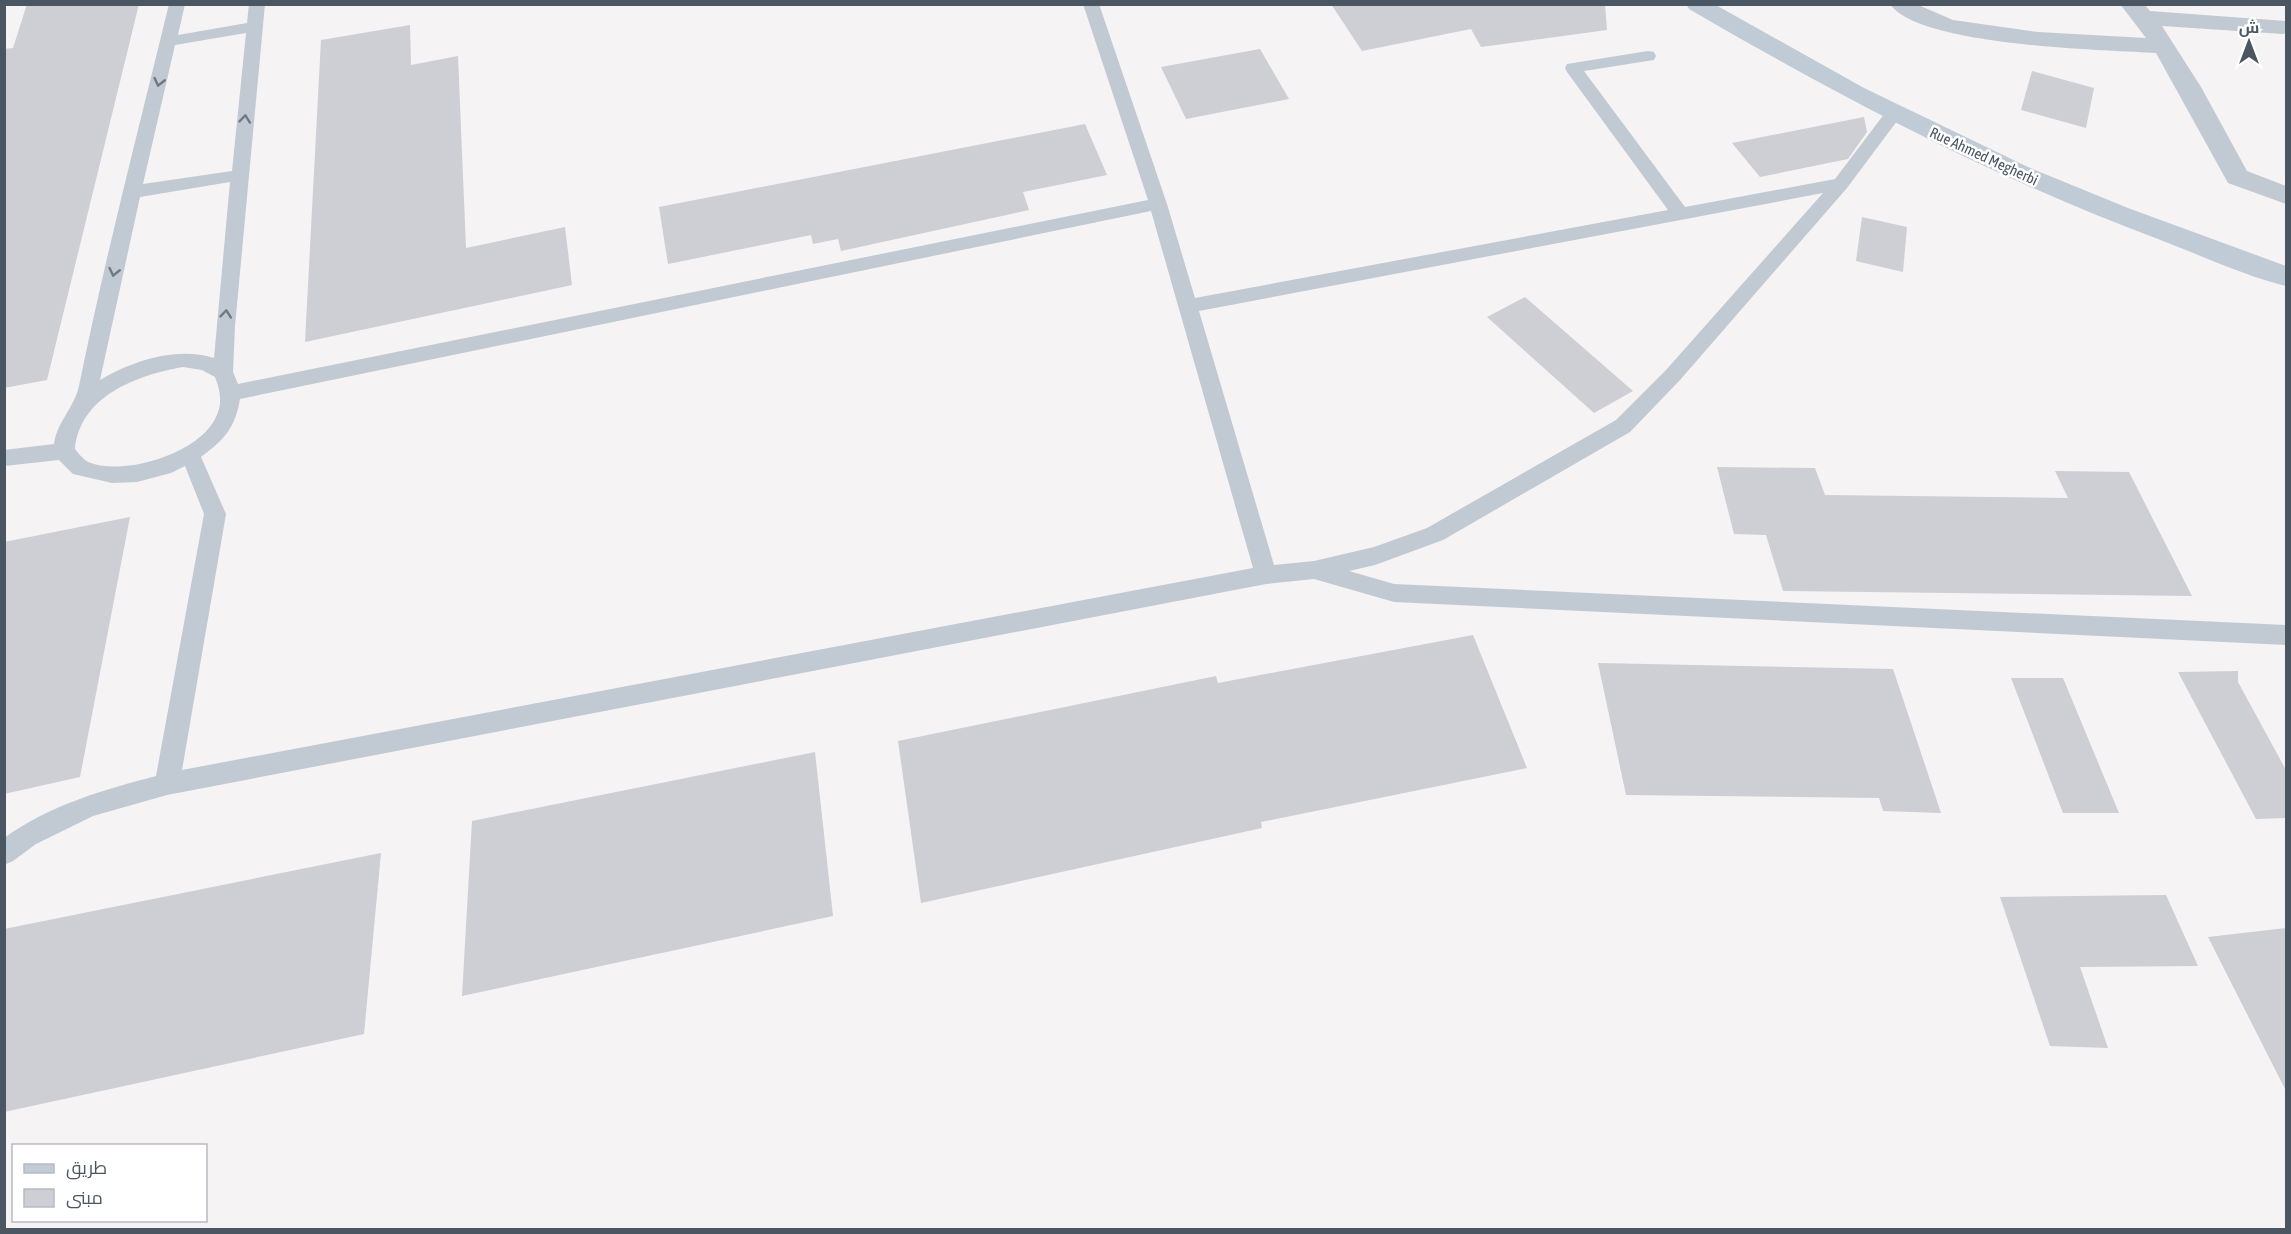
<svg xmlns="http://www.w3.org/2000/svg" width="2291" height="1234" font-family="'Asap Condensed',Cairo,sans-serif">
<rect width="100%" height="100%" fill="#f5f3f3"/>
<path fill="#cdcfd5" d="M27,4H139L47,380L4,388V49L13,48Z
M1331,4H1605L1607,30L1481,47L1471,29L1362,51Z
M410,25L411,65L458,56L466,248L565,227L572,285L305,342L321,40Z
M1260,49L1289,99L1186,119L1161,67Z
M2032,71L2094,88L2086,128L2021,110Z
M1864,117L1867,132L1848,159L1760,177L1732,143Z
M1085,124L1107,175L1023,192L1029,210L841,251L838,239L813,244L811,235L668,264L659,207Z
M1862,217L1907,227L1903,272L1856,261Z
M1525,297L1633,391L1594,413L1487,317Z
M1717,467L1815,468L1825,495L2068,498L2055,471L2129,472L2192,596L1783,591L1766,535L1734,534Z
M130,517L80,777L4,794V542Z
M1473,635L1527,768L1261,822L1262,828L921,903L898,741L1216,676L1218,683Z
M1598,663L1893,669L1941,813L1883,811L1879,798L1626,795Z
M2238,671V682L2286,770V818L2256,819L2178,672Z
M2011,678H2063L2119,813H2063Z
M815,752L833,916L462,996L472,821Z
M381,853L364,1034L4,1112V929Z
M2166,895L2198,966L2080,967L2108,1048L2050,1046L2000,897Z
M2286,928V1091L2208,937Z"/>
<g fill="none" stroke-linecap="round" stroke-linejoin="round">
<path fill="#c1cad2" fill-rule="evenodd" d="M169,4H185L178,35L247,23L249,4H265L235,326L233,372L238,384L1148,200L1083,4H1099L1167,204L1195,298L1668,210L1567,72L1565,68L1567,64L1648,51L1654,52L1656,56L1654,60L1584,71L1685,207L1835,179L1888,109H1900L1902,113L1900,117L1847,188L1680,380L1630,432L1443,540L1375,565L1349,571L1394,584L2286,625V645L1394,602L1314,579L1266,584L167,795L93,816L36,844L13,861L4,865V838C50,805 103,790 156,776L204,514L185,466L171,473L137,482L112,483L73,474L59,460L4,466V450L54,444C57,422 74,408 79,386C105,258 138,131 169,4ZM246,33L232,171L143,184L175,45ZM230,182L214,358C177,346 132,361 100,380L140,197ZM1823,193L1666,370L1616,420L1427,528L1374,547L1314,561L1274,565L1199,311ZM1151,211L1253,568L182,770L226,514L201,457C225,439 235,428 240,399ZM183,367L202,370L215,377C220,390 223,403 216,417C200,453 124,477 88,462C83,459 78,453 75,449C80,396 137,375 183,367Z"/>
<path fill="#c1cad2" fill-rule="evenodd" d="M1890,4H1916L1953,20L2038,32L2146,38L2120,4H2144L2150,11L2286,21V33L2283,34L2162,26L2201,87L2247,171L2286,186V204L2228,183L2156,53C2104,50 1918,46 1890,4Z"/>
<path fill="#c1cbd6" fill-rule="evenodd" d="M1686,4H1714L1864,88L2028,167L2128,208L2286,266V286C2247,277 2198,254 2158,239C1994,178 1840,97 1689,9Z"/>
</g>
<defs><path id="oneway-chevron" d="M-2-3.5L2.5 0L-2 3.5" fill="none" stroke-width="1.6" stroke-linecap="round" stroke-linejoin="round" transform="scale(1.5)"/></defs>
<g stroke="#6e7983">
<use href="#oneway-chevron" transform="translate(159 82) rotate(103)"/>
<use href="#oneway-chevron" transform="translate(245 119) rotate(-84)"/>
<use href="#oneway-chevron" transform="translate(114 272) rotate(103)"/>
<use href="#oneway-chevron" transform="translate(226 314) rotate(-84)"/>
</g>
<g text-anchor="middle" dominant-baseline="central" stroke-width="5" stroke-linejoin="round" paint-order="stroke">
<g font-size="15" fill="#4a5661" stroke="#fff">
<text transform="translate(1984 156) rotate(25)">Rue Ahmed Megherbi</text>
</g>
</g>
<rect width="2291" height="1234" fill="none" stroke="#4a5661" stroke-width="12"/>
<rect x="12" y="1144" width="195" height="78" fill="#ffffff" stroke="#b7bbc0" stroke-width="1.5"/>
<rect x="24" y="1164" width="30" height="9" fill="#c1cbd6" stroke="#b7bbc0" stroke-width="1.5"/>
<text x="66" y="1174" font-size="18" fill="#4a5661">طريق</text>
<rect x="24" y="1189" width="30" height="18" fill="#cdcfd5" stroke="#b7bbc0" stroke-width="1.5"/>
<text x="66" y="1204" font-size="18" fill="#4a5661">مبنى</text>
<g transform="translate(2249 42)" stroke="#ffffff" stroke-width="4.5" paint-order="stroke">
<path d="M0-4.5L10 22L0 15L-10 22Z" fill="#4a5661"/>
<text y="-9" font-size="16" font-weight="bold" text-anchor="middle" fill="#4a5661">ش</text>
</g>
</svg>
